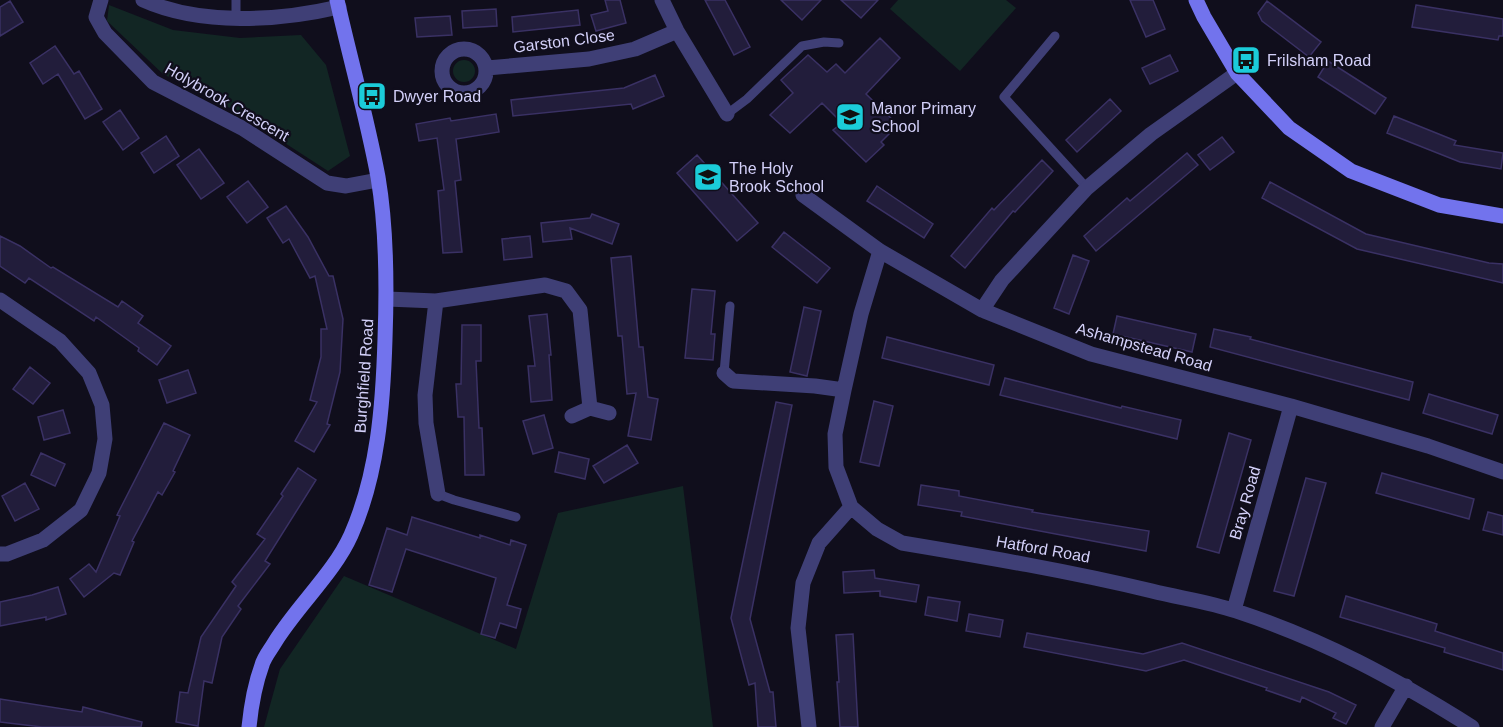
<svg xmlns="http://www.w3.org/2000/svg" width="1503" height="727" font-family="Helvetica,sans-serif">
<rect width="100%" height="100%" fill="#100e1c"/>
<path fill="#122624" d="M898,0H1006L1016,8L960,71L890,9Z
M109,5L173,30L240,38L301,35L326,65L350,156L328,171L234,110L163,74L107,21Z
M453 71a11 11 0 1 1 22 0a11 11 0 1 1-22 0Z
M683,486L713,727H264L280,669L344,576L516,649L558,513Z"/>
<path fill="#221d3b" stroke="#3a3164" stroke-width="1.5" d="M605,0H620L626,23L596,31L591,15L608,11Z
M705,0H725L750,47L734,55Z
M781,0H821L802,20Z
M841,0H878L861,18Z
M1130,0H1153L1165,29L1146,37Z
M10,1L23,22L0,36V7Z
M1267,1L1321,42L1309,57L1262,21L1258,13Z
M1416,5L1503,19V36H1499L1498,40L1412,27Z
M496,9L497,26L463,28L462,11Z
M578,10L580,25L513,32L512,17Z
M450,16L452,35L417,37L415,18Z
M880,38L900,58L866,94L898,125L881,142L884,145L866,162L833,130L842,123L822,103L790,133L770,115L793,93L781,80L808,55L827,72L836,64L845,73Z
M55,46L74,74L79,71L102,109L85,119L58,74L43,84L30,63Z
M1170,55L1178,71L1150,84L1142,68Z
M1328,61L1386,98L1375,114L1318,77Z
M655,75L664,96L633,109L631,104L513,116L511,100L624,88Z
M1110,99L1121,111L1077,152L1066,140Z
M120,110L139,138L123,150L103,122Z
M496,114L499,132L456,139L461,180L455,181L462,252L443,253L438,191L444,190L437,138L419,141L416,124L450,118L451,121Z
M1394,116L1456,141L1454,145L1503,153L1501,169L1460,162L1387,133Z
M166,136L179,156L154,173L141,153Z
M1222,137L1234,152L1210,170L1198,155Z
M199,149L224,183L201,199L177,165Z
M1187,153L1198,165L1096,251L1084,236L1127,198L1130,201Z
M697,155L758,223L737,241L677,173Z
M1042,160L1053,171L1015,212L1013,211L965,268L951,256L992,208L994,210Z
M248,181L268,207L247,223L227,197Z
M1270,182L1366,234L1489,263L1503,264V283L1357,249L1262,198Z
M877,186L933,224L924,238L867,201Z
M286,206L308,237L329,276H333L343,319L340,372L327,424L330,425L314,452L295,441L317,402L310,400L321,357V329H327L315,276L310,278L289,239L283,243L267,218Z
M592,214L619,224L612,244L570,228L572,239L543,242L541,223L590,218Z
M784,232L830,268L817,283L772,247Z
M0,236L20,246L51,268L53,267L118,307L122,301L143,316L138,323L171,346L157,365L138,351L139,348L96,317L94,321L29,278L25,283L0,266Z
M530,236L532,257L504,260L502,239Z
M1073,255L1089,261L1069,314L1054,308Z
M631,256L639,347H643L648,397L658,399L651,440L628,436L636,393L627,394L622,336H618L611,258Z
M692,289L715,291L711,334H715L713,360L685,358Z
M804,307L821,311L807,376L790,372Z
M547,314L551,355H549L552,400L531,402L528,366H535L529,316Z
M1117,316L1196,334L1192,352L1113,334Z
M462,325H481V361H476L479,428H482L484,475H465L464,417H458L456,384H461Z
M1214,329L1251,337L1250,339L1413,382L1409,400L1210,347Z
M887,337L994,365L989,385L882,358Z
M30,367L50,383L33,404L13,389Z
M188,370L196,393L167,403L159,380Z
M1005,378L1121,408L1122,406L1181,420L1177,439L1000,395Z
M1429,394L1498,415L1492,434L1423,413Z
M874,401L893,406L879,466L860,462Z
M776,402L792,405L750,619L770,692H773L776,727H758L755,683L749,685L731,618Z
M63,410L70,433L44,440L38,417Z
M544,415L553,448L533,454L523,421Z
M164,423L190,435L173,471L175,472L162,495L158,492L132,541L134,542L120,575L114,573L84,597L70,579L89,564L96,572L120,516L117,515Z
M1229,433L1251,440L1219,553L1197,547Z
M627,445L638,463L604,483L593,466Z
M559,452L589,459L585,479L555,472Z
M41,453L65,464L55,486L31,475Z
M298,468L316,480L265,561L270,564L238,606L241,609L222,637L212,683L204,681L198,726L176,722L180,692L188,693L201,637L236,586L232,582L265,539L257,534L283,496L281,494Z
M1382,473L1474,499L1469,519L1376,493Z
M1306,478L1326,483L1294,596L1274,591Z
M25,483L39,509L15,521L2,496Z
M921,485L959,491V496L1033,510L1032,512L1149,531L1146,551L961,516L962,512L918,505Z
M1488,512L1503,516V535L1483,530Z
M412,517L480,538V535L510,545L511,540L526,545L507,605L521,609L516,628L500,623L495,638L481,634L496,578L406,549L392,592L369,585L387,528L407,535Z
M874,570L875,578L919,585L916,602L880,596V591L844,593L843,572Z
M58,587L66,614L46,620V617L0,626V602L32,595Z
M1346,596L1437,624L1435,631L1503,653V670L1444,652L1445,648L1340,617Z
M928,597L960,602L957,621L925,615Z
M969,614L1003,620L1000,637L966,631Z
M1027,633L1143,654L1182,643L1329,692L1356,705L1346,724L1333,718L1336,713L1302,697L1300,702L1266,690L1267,688L1184,660L1146,671L1024,647Z
M853,634L858,727H840L837,682H839L836,635Z
M0,699L82,712L83,707L142,722L141,727H42L0,722Z"/>
<g fill="none" stroke-linecap="round" stroke-linejoin="round">
<path stroke="#3f3f76" stroke-width="9" d="M236,17V0
M1055,36L1004,97L1087,188
M727,114L747,99L802,46L824,42L839,43
M724,373L730,306
M438,494L454,500L516,517"/>
<path stroke="#3f3f76" stroke-width="15" d="M101,0L96,17L105,33L153,82L242,128L327,183L346,186L378,180
M143,0C201,26 279,21 339,7
M662,0L677,31L727,114
M442 71a22 22 0 1 1 44 0a22 22 0 1 1-44 0Z
M487,68L589,59L635,49L677,31
M803,195L880,251L982,310L1091,354L1291,406L1428,446L1503,472
M880,251L861,314L844,390L835,434L836,467L851,507L877,529L902,543C986,557 1069,571 1152,591C1180,598 1209,602 1236,611C1324,640 1394,678 1472,727
M387,299L436,301L545,285L566,291L580,310L590,408
M0,300L60,341L89,373L102,405L105,439L99,473L81,510L43,540L7,554H0
M436,301L425,395L426,423L438,494
M982,310L1002,280L1087,188L1151,134L1237,73
M724,373L733,381L815,386L844,390
M572,416L590,408L609,413
M1234,610L1291,406
M809,727L798,628L803,583L819,543L851,507
M1382,727L1406,686"/>
<path stroke="#7273ed" stroke-width="15" d="M1196,0L1204,17L1237,73L1289,128L1351,171L1439,205L1503,216
M249,727C251,707 255,684 262,665C264,657 271,649 275,642C298,605 334,573 351,535C378,474 383,405 385,339C387,285 387,230 378,177C367,117 350,59 337,0"/>
</g>
<defs>
<g id="bus-square" transform="scale(1.5)"><rect x="-9" y="-9" width="18" height="18" rx="4" fill="#1bccd9" stroke="#100e1c"/><path d="M-5-6H5V4H4V6H2V4H-2V6H-4V4H-5ZM-3.5-4V0h7V-4ZM-3.5 1.2v1.5H-2V1.2ZM2 1.2v1.5H3.5V1.2Z" fill="#111"/></g>
<g id="school-square" transform="scale(1.5)"><rect x="-9" y="-9" width="18" height="18" rx="4" fill="#1bccd9" stroke="#100e1c"/><path d="M0-5L7-2L0 1L-7-2ZM-4 1L0 2.5L4 1V4Q0 6-4 4Z" fill="#111"/></g>
</defs>
<g fill-rule="evenodd">
<use href="#bus-square" x="1246" y="60"/>
<use href="#bus-square" x="372" y="96"/>
<use href="#school-square" x="850" y="117"/>
<use href="#school-square" x="708" y="177"/>
</g>
<g text-anchor="middle" dominant-baseline="central" stroke-width="4.5" stroke-linejoin="round" paint-order="stroke">
<g font-size="16" fill="#d3d0f9" stroke="#100e1c">
<text transform="translate(564 41) rotate(-7)">Garston Close</text>
<text transform="translate(227 102) rotate(30)">Holybrook Crescent</text>
<text transform="translate(1144 347) rotate(16)">Ashampstead Road</text>
<text transform="translate(364 376) rotate(-86)">Burghfield Road</text>
<text transform="translate(1245 503) rotate(-74)">Bray Road</text>
<text transform="translate(1043 549) rotate(10)">Hatford Road</text>
</g>
<g font-size="16" fill="#d3d0f9" stroke="#100e1c" text-anchor="start">
<text x="1267" y="60">Frilsham Road</text>
<text x="393" y="96">Dwyer Road</text>
<text x="871" y="108">Manor Primary<tspan x="871" dy="18">School</tspan></text>
<text x="729" y="168">The Holy<tspan x="729" dy="18">Brook School</tspan></text>
</g>
</g>
</svg>
